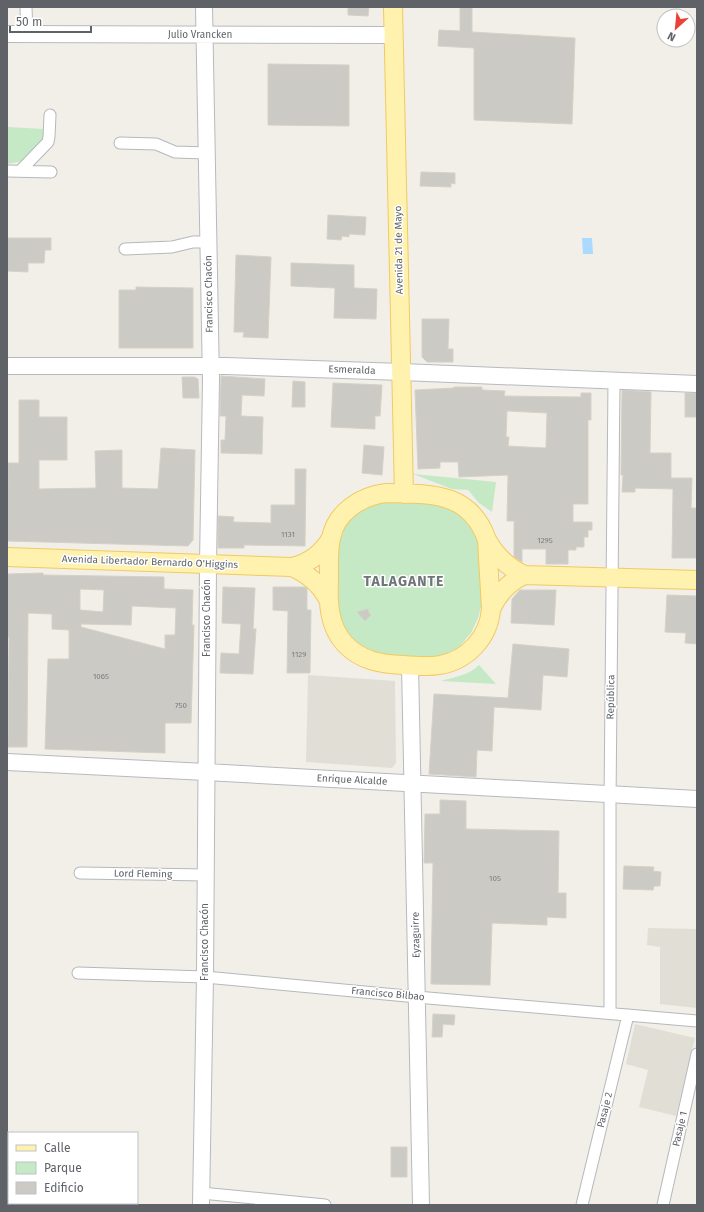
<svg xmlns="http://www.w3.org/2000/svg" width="704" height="1212" font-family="'Fira Sans',sans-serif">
<rect width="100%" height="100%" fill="#f1efe8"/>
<path fill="#e1ded6" d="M308,675L395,681L396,763L392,768L306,762Z
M648,928L697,929V1008L660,1004V947L647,945Z
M635,1024L695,1038L676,1116L639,1107L648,1070L626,1064Z"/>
<path fill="#c5e8c5" d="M7,127L44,129L45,140L23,161L7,164Z
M413,474L496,482L492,512L479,503L468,490L452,489Z
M390,500L444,505L458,513L469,522L477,537L480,548L482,603L478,618L471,633L459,647L448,654L431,659H391L360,648L341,629L333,595L338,540L345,525L356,511Z
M479,665L496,684L441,681C455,677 469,675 479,665Z"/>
<path fill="#aadaff" d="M582,238H592L593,254H583Z"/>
<path fill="#cccac5" stroke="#d6d1c6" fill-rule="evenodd" d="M348,7H369L368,16L348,15Z
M460,7H472V32L575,38L572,124L474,120V48L438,46L439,30L460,31Z
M268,64L349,65V126L268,125Z
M421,172L455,173V184L451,183V187L420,186Z
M328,215L366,217L365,235L349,234V237L342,236L341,240L327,239Z
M7,238H51V250H45L44,263H28V272L7,271Z
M236,255L271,257L268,338L243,337L244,332H234Z
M291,263L354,265V288L377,289L376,319L334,318L335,288L291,286Z
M136,287L193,288V348H119V290H136Z
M422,319H449L448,349H453V362H427L422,357Z
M221,376L265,379L264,396L242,395L241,416L263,417L262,454L221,453V440H225L226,416H220Z
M182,377H194L198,379L199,398H183Z
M293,381L305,382V407H292Z
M333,383L382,385L380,416H375V429L331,427Z
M454,387H482V390L505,391L504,396L581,397V393H591V420H588V504H573V522H592V530H588V537H584V547H576V550H568V564H546V549H522V562L514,557V521H507L508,475L459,477L458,462H440V468L418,469L415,390L454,388ZM507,411L547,413L546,448L508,446L509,437H506Z
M622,390L651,392L650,453H671V478H692L691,508H697V558H672L673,489L635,488V492H622L623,475H621Z
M685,393H697V417H685Z
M19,400H39V417H67V460H39V489L96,488L95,451L122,450V488L158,489L161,448L195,450L193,540L188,546L7,541L8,463H19Z
M364,445L384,447L382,475L362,473Z
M295,469H306L305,546L244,545V548H218V516L234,517L233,522L271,523V505H295Z
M43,573V575L164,577V589L193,590L192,625H194L191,723H165V753L45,749L48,659H69V630L52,629V614L28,613L27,747H8L9,637H7V574ZM80,589L104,590L103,612L80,610ZM132,606L176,608L175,635H165V649L81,627V624L131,625Z
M223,587L255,588L253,629H256L253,674L220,673L221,653L239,654L241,624L222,623Z
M273,587H305L307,588V610H311L310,673H287L288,611L273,610Z
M520,590H556L554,625L511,623L512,599Z
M667,595L697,596V644L685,643L686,633L665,632Z
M368,609L369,613L371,615L365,621L357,612Z
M513,644L569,649L567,677L543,675L541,710L494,707L492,751L477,750L476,777L429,774L434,694L508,698Z
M440,800L466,801V829L559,831L558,893H566V918L547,917V925L492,923L490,985L431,984L433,863H424L425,814H440Z
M624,866L654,867L653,871L661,872L660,886H654L653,890L623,889Z
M433,1014L455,1015L454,1025L443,1024L442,1037H432Z
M391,1147H407V1177H391Z"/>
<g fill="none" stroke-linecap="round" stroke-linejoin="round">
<g stroke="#b5b8bc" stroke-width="13">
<path id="street" d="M26,7L27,34
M120,143L156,144L175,152L207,153
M7,171L51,172
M20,171L48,142L49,137L50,115
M125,249L172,247L193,242H208
M80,873L206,875
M78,973L205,977L428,998L697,1021
M610,1013V801L614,381
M201,1193L325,1205
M582,1205L628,1015
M663,1205L697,1054"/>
</g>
<g stroke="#b6babf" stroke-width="18">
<path id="secondary" d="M7,34L394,35
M7,366H226L402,372L697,384
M410,665L421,1205
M7,762L206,772L697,799
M7,1160L9,1161
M93,1203L97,1205
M201,1205L205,977L208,564L211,381L204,7"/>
</g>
<g stroke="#f2c960" stroke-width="20">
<path id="primary" d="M393,7L404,494
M386,493C430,494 470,491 487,540L491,609C489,637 468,660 440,665C428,667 415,666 403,665C381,664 361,661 345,644C328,626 328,601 329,578C329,565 328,551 331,538C336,512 361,496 386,493Z
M487,540C496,556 507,567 524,575L697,580
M7,557L292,567C310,563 322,554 331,538
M292,567C308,574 319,583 328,599
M491,609C499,593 508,583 524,575"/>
</g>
<use href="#street" stroke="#fff" stroke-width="11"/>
<use href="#secondary" stroke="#fff" stroke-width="16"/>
<use href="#primary" stroke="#fff2af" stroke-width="18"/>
</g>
<g text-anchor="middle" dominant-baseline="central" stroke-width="3" stroke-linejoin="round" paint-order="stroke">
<g font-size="8" fill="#7a7d7f">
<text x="288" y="534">1131</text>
<text x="545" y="540">1295</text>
<text x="299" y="654">1129</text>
<text x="101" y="676">1065</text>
<text x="181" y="705">750</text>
<text x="495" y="878">105</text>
</g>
<g font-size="10" fill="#5f6368" stroke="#fff">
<text x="200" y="35">Julio Vrancken</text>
<text transform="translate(399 250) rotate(-91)">Avenida 21 de Mayo</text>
<text transform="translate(209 294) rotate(-91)">Francisco Chacón</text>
<text transform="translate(352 370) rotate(2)">Esmeralda</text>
<text transform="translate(150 562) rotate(2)">Avenida Libertador Bernardo O'Higgins</text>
<text transform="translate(207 618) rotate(-90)">Francisco Chacón</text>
<text transform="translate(611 697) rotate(-89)">República</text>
<text transform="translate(352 780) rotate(3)">Enrique Alcalde</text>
<text transform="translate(143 874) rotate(1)">Lord Fleming</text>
<text transform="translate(416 935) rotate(-91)">Eyzaguirre</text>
<text transform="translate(205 942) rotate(-90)">Francisco Chacón</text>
<text transform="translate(388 994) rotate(5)">Francisco Bilbao</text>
<text transform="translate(605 1110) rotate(-76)">Pasaje 2</text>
<text transform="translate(680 1129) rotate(-77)">Pasaje 1</text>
</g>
<g font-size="14" font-weight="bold" letter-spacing="1" fill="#70757a" stroke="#fff">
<text x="404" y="581">TALAGANTE</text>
</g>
</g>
<rect width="704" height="1212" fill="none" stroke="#5f6368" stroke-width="16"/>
<rect x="8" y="1132" width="130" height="72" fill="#ffffff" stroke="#bfc1c3"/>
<rect x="16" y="1145" width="20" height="6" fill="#fff2af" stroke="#bfc1c3"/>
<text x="44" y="1152" font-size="12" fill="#5f6368">Calle</text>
<rect x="16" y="1162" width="20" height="12" fill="#c5e8c5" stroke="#bfc1c3"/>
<text x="44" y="1172" font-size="12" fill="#5f6368">Parque</text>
<rect x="16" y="1182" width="20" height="12" fill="#cccac5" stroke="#bfc1c3"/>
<text x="44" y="1192" font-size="12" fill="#5f6368">Edificio</text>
<g transform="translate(676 28) rotate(207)"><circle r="19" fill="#ffffff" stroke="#bfc1c3"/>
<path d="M0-3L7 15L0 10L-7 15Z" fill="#ea4335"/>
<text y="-6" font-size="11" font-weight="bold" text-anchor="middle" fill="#5f6368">N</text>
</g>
<path d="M10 26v6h81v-6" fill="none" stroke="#5f6368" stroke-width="2"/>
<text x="16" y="26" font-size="12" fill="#5f6368" stroke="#ffffff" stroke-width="3" paint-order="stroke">50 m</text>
</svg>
